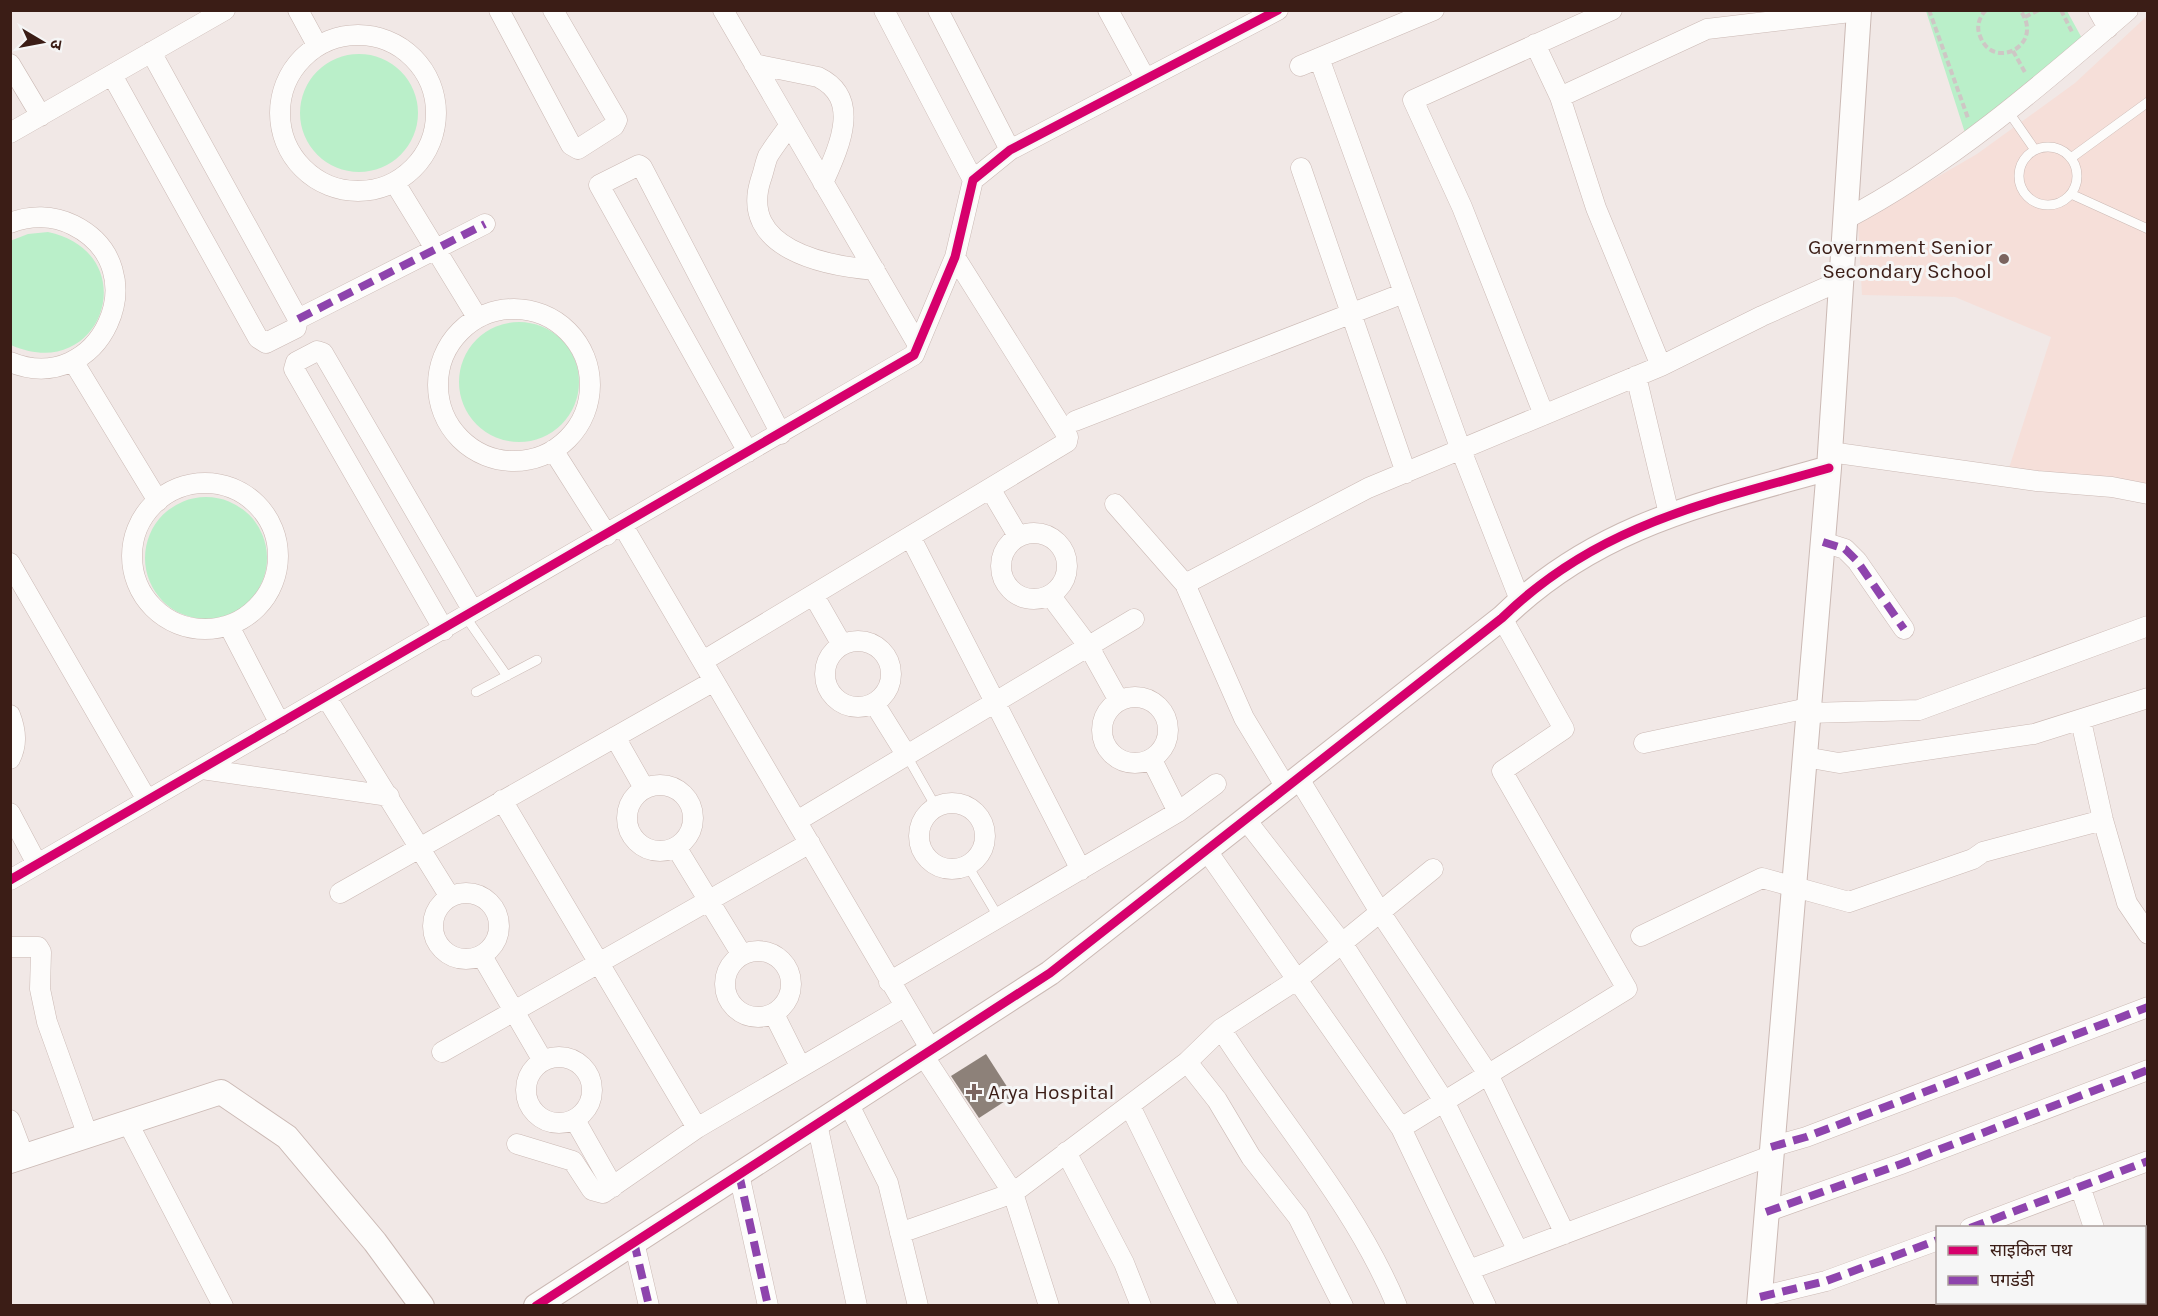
<svg xmlns="http://www.w3.org/2000/svg" width="2158" height="1316" font-family="Karla,'Noto Sans Devanagari',sans-serif">
<rect width="100%" height="100%" fill="#f1e8e6"/>
<path fill="#f6dfd9" d="M2147,16V486L2009,468L2051,337L1955,297L1862,295L1858,223L1977,154L2075,83Z"/>
<path fill="#baefc9" d="M1926,11H2067L2084,42L1966,136Z
M300 113a59 59 0 1 1 118 0a59 59 0 1 1-118 0Z
M48,232C146,253 103,386 11,345L10,241L28,234Z
M459 382a60 60 0 1 1 120 0a60 60 0 1 1-120 0Z
M145 558a61 61 0 1 1 122 0a61 61 0 1 1-122 0Z"/>
<path fill="#8d8179" d="M986,1054L1013,1096L979,1118L951,1076Z"/>
<g fill="none" stroke-linecap="round" stroke-linejoin="round">
<g stroke="#cbb9b4" stroke-width="10">
<path id="service" d="M2008,111L2035,150
M2019 176a29 29 0 1 1 58 0a29 29 0 1 1-58 0Z
M2071,158L2148,102
M2071,194L2148,229
M465,616L507,676
M476,692L537,660
M907,756L936,807
M968,866L999,918"/>
</g>
<g stroke="#cbb9b4" stroke-width="21">
<path id="minor" d="M298,10L317,45
M499,10L571,145L578,149L614,126L617,120L553,10
M723,10L918,345
M884,10L973,180
M938,10L1010,150
M1108,10L1145,78
M2098,10L2108,28
M280 113a78 78 0 1 1 156 0a78 78 0 1 1-156 0Z
M1535,44L1560,97L1596,208L1661,366
M1319,58L1461,450L1520,600
M10,64L41,116
M754,64L818,77C863,99 838,149 823,183
M1300,66L1434,10
M112,75L258,338L266,343L296,328L298,319L151,52
M1560,97L1707,29L1859,11
M789,126C782,136 774,146 768,156C765,163 764,171 761,179C738,249 825,266 875,270
M10,133L225,10
M1301,168L1406,473
M395,183L477,317
M1844,220C1949,165 2039,87 2128,10
M10,223C30,215 53,215 73,225C160,268 100,399 10,362
M438 385a76 76 0 1 1 152 0a76 76 0 1 1-152 0Z
M298,319L485,224
M73,361L158,501
M1636,376L1669,514
M1544,415L1462,207L1413,100L1612,10
M1075,421L1404,293
M553,450L607,535
M748,452L599,185L639,165L642,167L781,434
M1830,452L2037,481L2112,487L2148,494
M132 556a73 73 0 1 1 146 0a73 73 0 1 1-146 0Z
M991,490L1018,536
M1115,504L1185,584
M623,526L931,1050
M1001 566a33 33 0 1 1 66 0a33 33 0 1 1-66 0Z
M911,538L1081,870
M1823,542L1845,549L1857,561L1904,629
M10,563L147,800
M1050,595L1089,647L1119,701
M814,596L842,645
M229,626L280,724
M444,630L294,369L296,362L317,351L323,353L473,611
M825 674a33 33 0 1 1 66 0a33 33 0 1 1-66 0Z
M703,661L1067,442L1068,437L955,257
M1102 730a33 33 0 1 1 66 0a33 33 0 1 1-66 0Z
M326,697L450,897
M874,703L907,756
M1808,713L1919,710L2148,626
M10,715C16,730 18,744 10,759
M2081,721L2103,820L2127,903L2148,934
M615,737L644,788
M1644,743L1808,708
M1805,757L1839,763L2034,734L2148,698
M1152,760L1178,812
M202,769L389,796
M1299,779L1380,912L1488,1074L1565,1234
M627 818a33 33 0 1 1 66 0a33 33 0 1 1-66 0Z
M1287,789L1244,718L1185,584L1368,488L1661,366L1762,316L1840,281
M502,800L697,1128
M919 836a33 33 0 1 1 66 0a33 33 0 1 1-66 0Z
M10,813L37,864
M1246,820L1342,943L1444,1101L1518,1251
M797,821L1134,619
M676,847L742,955
M1207,851L1401,1128L1486,1306
M10,880L914,355L955,257L973,180L1010,150L1278,10
M433 926a33 33 0 1 1 66 0a33 33 0 1 1-66 0Z
M340,893L714,681
M1641,936L1762,878L1849,902L1973,859L1983,852L2103,820
M10,947H38L41,952L40,989L47,1022L88,1136
M725 984a33 33 0 1 1 66 0a33 33 0 1 1-66 0Z
M482,956L543,1061
M889,982L1178,812L1216,784
M774,1014L800,1066
M1221,1029C1280,1122 1354,1203 1397,1306
M442,1052L810,843
M923,1055L1013,1193L1049,1306
M526 1090a33 33 0 1 1 66 0a33 33 0 1 1-66 0Z
M1187,1062L1217,1100L1251,1157L1298,1217L1343,1306
M848,1103L888,1183L918,1306
M1130,1106L1228,1306
M10,1120L24,1157
M575,1120L613,1187
M128,1123L223,1306
M817,1124L857,1306
M1401,1128L1627,989L1502,771L1564,729L1502,618
M517,1144L573,1161L592,1190L603,1193L697,1128L904,1007
M1771,1147L1806,1137L2148,1007
M1066,1152L1124,1263L1141,1306
M739,1174L768,1306
M2080,1186L2094,1228
M1766,1212L1901,1164L2148,1070
M1970,1228L2148,1161
M900,1233L1013,1193L1187,1062L1221,1029L1298,979L1433,869
M634,1242L649,1306
M1469,1270L1770,1156
M1760,1297L1826,1281L1938,1240
M2032,1302L2033,1306
M2118,1302L2119,1306"/>
</g>
<g stroke="#cbb9b4" stroke-width="26">
<path id="tertiary" d="M10,1161L221,1092L287,1137L375,1242L422,1306
M536,1306L1050,973L1502,618C1597,525 1706,503 1829,468
M1759,1306L1829,468L1859,10"/>
</g>
<path stroke="#cec7c5" stroke-width="4" stroke-dasharray="6 3" stroke-linecap="butt" d="M1929,10L1968,118
M1986,10C1979,17 1976,27 1980,36C1993,72 2046,45 2020,10
M2061,10L2073,34
M2025,17L2039,10
M2013,51L2026,74"/>
<use href="#service" stroke="#fdfcfb" stroke-width="9"/>
<use href="#minor" stroke="#fdfcfb" stroke-width="20"/>
<use href="#tertiary" stroke="#fdfcfb" stroke-width="24"/>
<path stroke="#8e44ad" stroke-width="8" stroke-dasharray="15 8" stroke-linecap="butt" d="M298,319L485,224
M1823,542L1845,549L1857,561L1904,629
M1771,1147L1806,1137L2148,1007
M739,1174L768,1306
M1766,1212L1901,1164L2148,1070
M1970,1228L2148,1161
M634,1242L649,1306
M1760,1297L1826,1281L1938,1240"/>
<g stroke="#f6f6f6" stroke-width="13">
<path id="cycleway" d="M10,880L914,355L955,257L973,180L1010,150L1278,10
M536,1306L1050,973L1502,618C1597,525 1706,503 1829,468"/>
</g>
<use href="#cycleway" stroke="#d6006c" stroke-width="9"/>
</g>
<g fill="#7b645f" stroke="#f6f6f6" stroke-width="2">
<circle cx="2004" cy="259" r="6"/>
<path d="M971 1083h6v6h6v6h-6v6h-6v-6h-6v-6h6z"/>
</g>
<g text-anchor="middle" dominant-baseline="central" stroke-width="6" stroke-linejoin="round" paint-order="stroke">
<g font-size="21" fill="#3b1d16" stroke="#f6f6f6" text-anchor="end">
<text x="1992" y="247">Government Senior<tspan x="1992" dy="24">Secondary School</tspan></text>
<text x="988" y="1092" text-anchor="start">Arya Hospital</text>
</g>
</g>
<rect width="2158" height="1316" fill="none" stroke="#3b1d16" stroke-width="24"/>
<rect x="1936" y="1226" width="210" height="78" fill="#f6f6f6" stroke="#ab9f9c" stroke-width="1.5"/>
<rect x="1948" y="1246" width="30" height="9" fill="#d6006c" stroke="#ab9f9c" stroke-width="1.5"/>
<text x="1990" y="1256" font-size="18" fill="#3b1d16">साइकिल पथ</text>
<rect x="1948" y="1276" width="30" height="9" fill="#8e44ad" stroke="#ab9f9c" stroke-width="1.5"/>
<text x="1990" y="1286" font-size="18" fill="#3b1d16">पगडंडी</text>
<g transform="translate(42 42) rotate(100)" stroke="#f6f6f6" stroke-width="4.5" paint-order="stroke">
<path d="M0-4.5L10 22L0 15L-10 22Z" fill="#3b1d16"/>
<text y="-9" font-size="16" font-weight="bold" text-anchor="middle" fill="#3b1d16">उ</text>
</g>
</svg>
